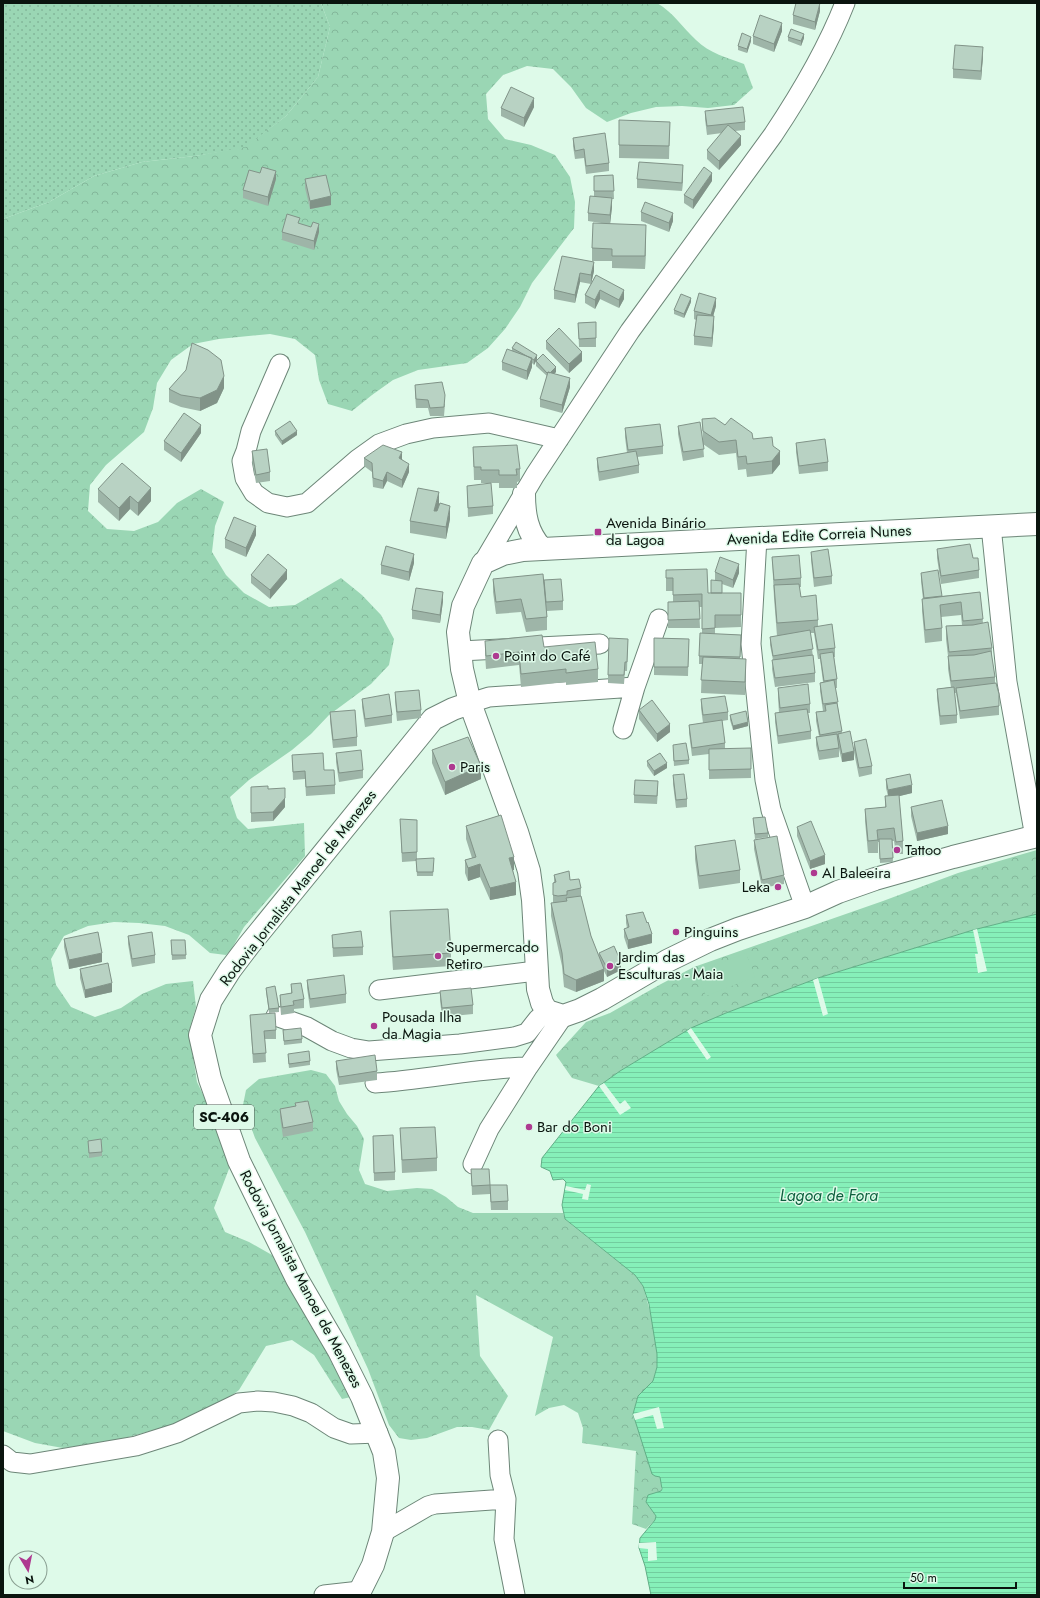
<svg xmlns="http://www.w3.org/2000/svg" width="1040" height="1598" font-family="Jost,sans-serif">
<defs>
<pattern id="grass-dots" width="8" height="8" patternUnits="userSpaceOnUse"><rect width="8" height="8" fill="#9ad6b4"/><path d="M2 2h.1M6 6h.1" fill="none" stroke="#83b79a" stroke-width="1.8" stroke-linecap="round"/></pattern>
<pattern id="forest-crowns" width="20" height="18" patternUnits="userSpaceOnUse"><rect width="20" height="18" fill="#9ad6b4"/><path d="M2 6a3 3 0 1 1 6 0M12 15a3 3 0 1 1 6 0" fill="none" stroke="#83b79a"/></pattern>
<pattern id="water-rules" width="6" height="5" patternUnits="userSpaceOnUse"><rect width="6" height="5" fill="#86f0b9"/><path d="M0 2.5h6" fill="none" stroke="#72cd9e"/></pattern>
</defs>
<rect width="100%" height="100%" fill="#defae9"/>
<path fill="url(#grass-dots)" d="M3,3H321L330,27L318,77L286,116L245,148L195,156L142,162L94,176L49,202L3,219Z"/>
<path fill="url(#forest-crowns)" d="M321,3H657C673,12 683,28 696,40C709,53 728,58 744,64L753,88L734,105L708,108L682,106L656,107L631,113L607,122L586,108L571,87L553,69L527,66L503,75L486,94L488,119L505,139L531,145L555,155L570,177L575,202L574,228L532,283L520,307L505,329L488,348L467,363L418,370L393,380L372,395L352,411L328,404L319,380L315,355L295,339L270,334L219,339L193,344L171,360L157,383L153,408L144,432L106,465L90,485L88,511L107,529L134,531L158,522L177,503L201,489L224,502L215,526L212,552L226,575L244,593L269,607L295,605L341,578L362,595L381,615L394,639L389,665L371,684L329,715L311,734L292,750L249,780L230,797L237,818L248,829L304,823L305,856L244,927L231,950L226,955L210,953L189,935L165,926L139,923L114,922L88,926L64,936L51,959L56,985L71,1007L95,1017L121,1008L142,994L166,984L193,981L196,1007L189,1031L197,1082L222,1134L232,1161L214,1208L225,1232L249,1242L272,1255L284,1278L322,1339L351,1397L342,1399L314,1355L292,1340L266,1346L239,1390L218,1406L186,1421L114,1441L63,1448L35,1443L3,1431V219L49,202L94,176L142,162L195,156L245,147L286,116L318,77L330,27Z
M1037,850V914L973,930L818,978L726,1013L680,1035L620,1071L599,1086L572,1078L556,1055L586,1022L610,1013L661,984L694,967L883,901L958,873Z
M311,1070L326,1074L335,1086L339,1101L347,1114L357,1126L364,1139L359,1170L365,1184L387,1191L417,1188L432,1189L446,1197L458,1207L473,1213H563L565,1219L572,1225L635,1275L643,1286L653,1322L657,1354V1367L653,1381L638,1396L633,1414L645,1448L661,1479V1491L648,1495L646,1502L656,1516L655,1520L646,1529L632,1524L636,1451L582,1443L583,1428L578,1413L564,1405L549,1408L535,1416L553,1337L476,1295L480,1356L508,1396L489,1430L472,1427H457L427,1438L411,1440L399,1438L389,1425L368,1369L305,1232L255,1138L243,1105L246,1090L259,1079Z"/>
<path fill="#9ad6b4" d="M746,953L755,977L706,996L697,972Z"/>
<path fill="url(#water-rules)" stroke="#61ae86" d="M1037,914V1595H651L645,1566L639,1548L640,1538L655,1520L656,1516L646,1502L648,1495L661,1491L662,1489L660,1477L655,1476L652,1474L633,1414L638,1396L653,1381L657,1367V1354L649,1304L643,1286L635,1275L565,1219L562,1205L566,1182L563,1179L553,1180L550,1171L541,1167L542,1158L599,1086L620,1071L691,1028L726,1013L818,978L973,930Z"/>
<path fill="#defae9" d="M977,929L987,971L978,973L975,954H978L973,930Z
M818,978L828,1014L823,1016L813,980Z
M691,1028L711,1057L707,1060L687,1031Z
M604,1083L620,1104L625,1100L631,1108L620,1115L599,1086Z
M587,1184L591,1185L588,1200L582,1199L583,1194L565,1190L566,1186L585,1190Z
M659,1407L664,1428L657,1429L653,1415L635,1420L633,1414Z
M656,1542L657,1560L648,1561V1549L639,1548V1543Z"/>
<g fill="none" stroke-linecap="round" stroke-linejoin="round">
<g stroke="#6d8678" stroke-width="21">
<path id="minor" d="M280,364L251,431L246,451L242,461L245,478L254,493L268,503L287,507L307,503L358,459L379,444L406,434L433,428L489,423L559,439
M991,526L1007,682L1035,837
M757,538L751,644L765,780L771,810L805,907
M483,563L535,475L630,331L773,135C801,93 827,49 845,3
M460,651L600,644
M470,703L489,697L635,687
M623,729L635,687L659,619
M379,990L536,971
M276,1016L307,1027L332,1041L351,1048L369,1051L460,1044L514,1037L527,1033L538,1019L547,1011
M375,1083C426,1080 476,1068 528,1067
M473,1164L489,1129L528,1067L563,1016
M498,1440L500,1475L506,1499L504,1539L515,1595
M3,1455L12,1462L30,1464L136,1446L177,1433L239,1403L258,1401L274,1402L293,1406L311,1413L334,1428L351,1434L378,1433
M383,1532L428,1506L435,1504L506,1499
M324,1595L360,1591"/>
</g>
<g stroke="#6d8678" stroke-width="24">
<path id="major" d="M524,494C524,515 527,532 541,548
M1037,524L523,550L503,554L483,563L463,606L458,632L462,669L470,703L517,832L529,871L533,900L538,989L542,1003L547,1011L563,1016L580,1010L602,999L667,961L710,940L738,929L805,907L838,892L875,879L953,857L1037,836
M358,1595L373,1565L383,1532L388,1478L384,1452L362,1397L339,1351L297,1279L239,1161L210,1079L200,1035L211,1000L230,970L249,945L433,719L453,709L470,703"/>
</g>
<use href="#minor" stroke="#fff" stroke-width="19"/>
<use href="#major" stroke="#fff" stroke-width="22"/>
</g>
<path fill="#9eb5a8" d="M820,11L815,30L793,24V15Z
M782,31L774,52L753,44V36Z
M788,37L804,38L801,46L788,41Z
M751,41L747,53L738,50V46Z
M983,56L981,80L953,78V69Z
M534,107L524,127L501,116V108Z
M705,111L745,122V130L735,131L741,145L719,170L707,159V150L722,133L707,135L705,119Z
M670,122L669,159L619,158V145Z
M573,138L609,163V171L586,174L584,158L575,159L573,146Z
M683,174L682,191L637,188V179Z
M613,175L614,199H612V207L610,224L646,238L645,269L612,268V261H592V248L608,224L588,221V213L594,196V176Z
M276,179L268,206L243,198V190Z
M305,179L331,205L310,209L305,188Z
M712,181L693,209L684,203V195Z
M641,212L673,221L669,232L641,221Z
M282,232H319L314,250L282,240Z
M594,262V271L591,284L580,282L575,303L554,299V290Z
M596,275L624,299L619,308L600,299L595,309L585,303V295Z
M691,302L684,318L674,314V310Z
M716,306L713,316L714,325L712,347L694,345V336L696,320L694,319V311Z
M596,322V347H579L578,323Z
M546,341L582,361L569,373L546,349Z
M512,348L537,359L534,365L532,363V367L527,380L502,370V362L512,351Z
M536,361L556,372L554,374L570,387L562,413L540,407V399L547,376L536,366Z
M415,385L445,404L444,416H430L428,408H416L415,393Z
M224,388L217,403L200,411L181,407L169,402V389Z
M702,419L725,425L753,439L773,446L780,464L772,474L747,477L746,469L738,470L736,453L719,455L703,444L704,457L683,461L678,434V426L703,439Z
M625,428L663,446V454L637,457L639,465V473L599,481L597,467V458L627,453L625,437Z
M275,431L297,435L282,445L275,435Z
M201,433L181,462L164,450V441Z
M796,443L828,462V471L799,474L796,452Z
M473,447L520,469V481L517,482V488H499V483H481V480H474Z
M252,451L270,472V481L256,483L252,460Z
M364,458L402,459L409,472L402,488L387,481L383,489L373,487L372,472L364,466Z
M467,486L493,506V514L468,517Z
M151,488V501L138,516L130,509L119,521L98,502V489Z
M439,503L450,519L446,539L410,533V521Z
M256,535L246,557L225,548V539Z
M937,549L973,558L979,570V578L941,584L937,558Z
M811,552L832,576V584L814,587L811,560Z
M772,557L801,578V587H799L801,597L818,620V626L835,648V657H834L837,679V688H835L842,733L854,750V742L872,766V774L859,777L854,752V760L842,762L839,749V757L819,760L816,745V737L819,736L816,721V712L823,711L820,691V683L823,682L820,659H818L814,633H810L815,673V682L775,687L772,669L773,660L770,645V637L777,636L774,598Z
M414,563L409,581L381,574V565Z
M666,570L708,593H711L715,580V572L739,573L733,588L722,584V593H741V627L715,628V634L741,635L740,659L746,672L745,695L701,693L702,664H699V656L702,634V607H699L700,628H668V602H673V591H666Z
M921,573L942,596L980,592L983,623L992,648V658L995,677V683L999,694V715L960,719L956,693H954L957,715V723L940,725L937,698V689L951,687L948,669V656L946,639V626L962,625L961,615L941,617L942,628V641L925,643L922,611V599H923L921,581Z
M251,575L287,579L270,599L251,583Z
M493,579L544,581L563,601V610L547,611V630L526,632L521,612L496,614L493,592Z
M443,601L440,623L412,619V610Z
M654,638L689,639L688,676L654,675Z
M628,639L627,671H625L624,684L608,683V675Z
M485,641L544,647L598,669V682L566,685V682L521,687L519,665L486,669L485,654Z
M778,688L810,704V713H808L811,731V739L778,744L775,722V713H779L778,697Z
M395,692L421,710V718L397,721L395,701Z
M362,699L392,715V723L365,727L362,707Z
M701,699L728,712V720L722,721L725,743V748L751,769V778L709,779V754L692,756L689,733V725L703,723L701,708Z
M639,710L670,732L657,742L639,719Z
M330,712L357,737V746L333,748L330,721Z
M730,715L748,726L733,730L730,720Z
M673,749L689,760V764L674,766Z
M432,750L481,779L445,795L432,763Z
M336,753L363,770V778L339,782L336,762Z
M292,755L324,770L335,785V794L306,796L305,779L293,780Z
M647,761L667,768L654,776L647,766Z
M673,775L687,799V807L676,808L673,784Z
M886,779L912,793L899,796L903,841V854H896L894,841H892L893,862L880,863L879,842H878V853H868L865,821V809L885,807V796H888L886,788Z
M251,787L268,789L285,807L273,821L251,822Z
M658,790L657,804L634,803V795Z
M911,807L948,834L917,841L911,816Z
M753,818L768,833V837L755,839Z
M400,819L417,820V859L434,863L433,876H417L416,861L402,862Z
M466,826L514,870H513L516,895L490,900L480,877L468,881L465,873V860L472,858L466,839Z
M797,827L825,864L810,869L797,836Z
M754,840L784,875V884L762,888L754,849Z
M695,846L740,870V883L699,889L695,859Z
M554,875L570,880L581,888V897L591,936L599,957V953L621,970L607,977L604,971V981L576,992L564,987L562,966L551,916V903H553V883H554Z
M390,911L451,953V966L393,970L390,924Z
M626,915L647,923L652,943L628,949L624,937V929L627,928L626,923Z
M332,935L363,947V955L333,957Z
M128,936L155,955V963L132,967L128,944Z
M64,939L102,962L69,969L64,947Z
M171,940H185L186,959L172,960Z
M80,969L112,992L85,998L80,978Z
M307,980L346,994V1003L310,1008L307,988Z
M291,984L304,999V1008L294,1009V1013L281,1015L280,1003V995L291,993Z
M266,988L279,1008V1012L269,1013L266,992Z
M440,991L473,1005V1014L442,1017L440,1000Z
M250,1015L276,1030V1039H265L266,1062L253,1063Z
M283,1030L302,1039V1043L284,1045Z
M288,1054L310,1061V1065L289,1068L288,1059Z
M336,1061L377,1071V1080L339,1085L336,1069Z
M295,1103L313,1122V1131L283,1137L280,1117V1109L295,1106Z
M400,1128L437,1158V1171L402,1173Z
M373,1136L395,1172V1180L374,1181Z
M88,1141L102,1152V1156L89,1158Z
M471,1169L508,1201V1210H491L490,1194L472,1195Z"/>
<path fill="#819388" d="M820,3V11L815,30V22Z
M782,23V31L774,52V44Z
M804,34V38L801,46V41Z
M751,37V41L747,53V49Z
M983,47V56L981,80V71Z
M534,98V107L524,127V118Z
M741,136V145L719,170V161Z
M683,165V174L682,191V183Z
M276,171V179L268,206V197Z
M712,173V181L693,209V200Z
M331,196V205L310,209V201Z
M612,198V207L610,224V215Z
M673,213V221L669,232V223Z
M319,224V232L314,250V241Z
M646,225V238L645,269V256Z
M594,262V271L591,284V275Z
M580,273V282L575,303V295Z
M600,290V299L595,309V300Z
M624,290V299L619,308V300Z
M691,298V302L684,318V314Z
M716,298V306L711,324V315Z
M714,316V325L712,347V338Z
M582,352V361L569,373V364Z
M537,355V359L534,365V360Z
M532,358V367L527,380V371Z
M556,367V372L549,379V374Z
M224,376V388L217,403L200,411V398Z
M570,378V387L562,413V405Z
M201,425V433L181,462V453Z
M297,431V435L282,445V441Z
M780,451V464L772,474V461Z
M402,452V461L399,458Z
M409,464V472L402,488V480Z
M387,472V481L383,489V481Z
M151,488V501L138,516V503Z
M439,492V505L434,524V511Z
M130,496V509L119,521V508Z
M450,506V519L446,539V527Z
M256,526V535L246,557V548Z
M414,554V563L409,581V572Z
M739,564V573L733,588V580Z
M287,570V579L270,599V590Z
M443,592V601L440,623V615Z
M746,659V672L745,695V682Z
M748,722V726L733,730V726Z
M670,724V732L657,742V734Z
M854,751V760L842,762V754Z
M667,763V768L654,776V771Z
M481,766V779L445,795V782Z
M912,785V793L888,799V790Z
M285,798V807L273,821V812Z
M948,826V834L917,841V833Z
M825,855V864L810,869V861Z
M514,857V870L509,871V858Z
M480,864V877L468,881V868Z
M516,882V895L490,900V888Z
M652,934V943L628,949V940Z
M102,953V962L69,969V960Z
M621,962V970L607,977V968Z
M604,969V981L576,992V980Z
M112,983V992L85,998V990Z"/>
<path fill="#b8d2c3" stroke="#819388" d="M796,3H820L815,22L793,15Z
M760,15L782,23L774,44L753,36Z
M791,29L804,34L801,41L788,37Z
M742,33L751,37L747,49L738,46Z
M955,45L983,47L981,71L953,69Z
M511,87L534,98L524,118L501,108Z
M743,107L745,122L707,126L705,111Z
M619,120L670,122L669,146L619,145Z
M728,125L741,136L719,161L707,150Z
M605,133L609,163L586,166L584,149L575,151L573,138Z
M639,162L683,165L682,183L637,179Z
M262,167L276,171L268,197L243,190L249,170L260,173Z
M704,167L712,173L693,200L684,195Z
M326,175L331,196L310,201L305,179Z
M613,175L614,191H594V176Z
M590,196L612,198L610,215L588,213Z
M645,202L673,213L669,223L641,212Z
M287,214L300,218L298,223L311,227L313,222L319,224L314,241L282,232Z
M593,223L646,225L645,256H612V249L592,248Z
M562,256L594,262L591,275L580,273L575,295L554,290Z
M596,275L624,290L619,300L600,290L595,300L585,295Z
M699,293L716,298L711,315L694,311Z
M681,294L691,298L684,314L674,310Z
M697,315L714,316L712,338L694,336Z
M596,322V338L579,339L578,323Z
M559,328L582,352L569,364L546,341Z
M516,342L537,355L534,360L512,348Z
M192,343L208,350L221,360L224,376L217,390L200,398L181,395L169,389L186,370Z
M507,349L532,358L527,371L502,362Z
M543,354L556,367L550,373L548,372L547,373L536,361Z
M548,372L570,378L562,405L540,399Z
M442,382L445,395L444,407L430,408L428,400L416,399L415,385Z
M184,413L201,425L181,453L164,441Z
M715,418L725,425L731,418L752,433L753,439L772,437L773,446L780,451L772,461L747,464L746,456L738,457L736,440L719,442L703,431L702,419Z
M290,421L297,431L282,441L275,431Z
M700,422L704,449L683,452L678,426Z
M660,424L663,446L628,450L625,428Z
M825,439L828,462L799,466L796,443Z
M383,445L402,452L399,458L409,464L402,480L387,472L383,481L373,478L372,463L364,458Z
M517,445L520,469H516L517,475H499V470H481V467H474L473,447Z
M267,449L270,472L256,475L252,451Z
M636,451L639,465L599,472L597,458Z
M122,463L151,488L138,503L130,496L119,508L98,489Z
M491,483L493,506L468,508L467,486Z
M418,488L439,492L434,511H437L440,503L450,506L446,527L410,521Z
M234,517L256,526L246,548L225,539Z
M970,544L973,558H978L979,570L941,576L937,549Z
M386,546L414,554L409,572L381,565Z
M828,549L832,576L814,578L811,552Z
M268,554L287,570L270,590L251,575Z
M799,555L801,578L774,580L772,557Z
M720,557L739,564L733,580L715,572Z
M707,569L708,593H741V615H715V628L702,629V594L673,595V578H666V570Z
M938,570L942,596L924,598L921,573Z
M543,574L547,617L526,619L521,599L496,602L493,579Z
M561,579L563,601L546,602L544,580Z
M711,580L722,581V593H711Z
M799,584L801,597L816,595L818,620L777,623L774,585Z
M416,588L443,592L440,615L412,610Z
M980,592L983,619L963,621L961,602L940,605L942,628L925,630L922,599Z
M699,601L700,619L668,620V602Z
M988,622L992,648L949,652L946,626L973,625Z
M832,624L835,648L818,650L814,627Z
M810,630L813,649L773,656L770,637Z
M700,633L741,635L740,657L699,656Z
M542,635L544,647L595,642L598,669L566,673V669L521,674L519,652L486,656L485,641Z
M609,638L628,639L627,662H625L624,675H608Z
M654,638L689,639L688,667H654Z
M991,651L995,677L951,681L948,656L974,655Z
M833,652L837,679L824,681L820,654Z
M813,655L815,673L775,678L772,660Z
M703,657L746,659L745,682L701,680Z
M834,680L838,702L823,704L820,683Z
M996,683L999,694V706L960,711L956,688Z
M808,684L810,704L780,708L778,688Z
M954,687L957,715L940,716L937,689Z
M419,690L421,710L397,712L395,692Z
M389,694L392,715L365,719L362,699Z
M725,696L728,712L703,715L701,699Z
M652,700L670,724L657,734L639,710Z
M837,703L842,731L820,735L816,712L826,711L825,705Z
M807,709L811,731L778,736L775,713Z
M355,710L357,737L333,740L330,712Z
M746,711L748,722L733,726L730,715Z
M722,720L725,743L692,748L689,725Z
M850,731L854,751L842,754L838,734Z
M837,734L839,748L819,751L816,737Z
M468,737L481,766L445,782L432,750Z
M866,739L872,766L859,768L854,742Z
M686,743L689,760L674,761L673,745Z
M751,748V769L709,770V749Z
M361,750L363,770L339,773L336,753Z
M323,753L324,770H334L335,785L306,787L305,771L293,772L292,755Z
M660,753L667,763L654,771L647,761Z
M684,774L687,799L676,800L673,775Z
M910,774L912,785L888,790L886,779Z
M635,780L658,781L657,796L634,795Z
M268,786V789L285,788V798L273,812L251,813V787Z
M899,795L903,841L896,842L894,828L877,830L878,840L868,841L865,809L886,807L885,796Z
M942,800L948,826L917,833L911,807Z
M501,815L514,857L509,858L516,882L490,888L480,864L468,868L465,860L476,857L466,826Z
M765,817L768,833L755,834L753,818Z
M400,819L417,820V852L402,853Z
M811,821L825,855L810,861L797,827Z
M777,836L784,875L762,880L754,840Z
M879,839H892L893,858L880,859Z
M735,840L740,870L699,876L695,846Z
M434,858L433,872H417L416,859Z
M569,871L570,880L579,879L581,888L567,891V895L558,896L553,895V883L556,882L554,875Z
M581,896L591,936L604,969L576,980L564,974L562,953L551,903L567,901L566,898Z
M448,909L451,953L393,957L390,911Z
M643,912L647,923L648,922L652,934L628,940L624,929L629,927L626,915Z
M361,931L363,947L333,948L332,935Z
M98,932L102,953L69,960L64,939Z
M152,932L155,955L132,959L128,936Z
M171,940H185L186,955H172Z
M614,946L621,962L607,968L599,953Z
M108,963L112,983L85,990L80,969Z
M344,975L346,994L310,999L307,980Z
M301,983L304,999L293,1001L294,1005L281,1007L280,995L292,993L291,984Z
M275,986L279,1008L269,1009L266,988Z
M471,988L473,1005L442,1008L440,991Z
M275,1013L276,1030L264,1031L266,1053L253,1054L250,1015Z
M301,1028L302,1039L284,1041L283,1030Z
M309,1051L310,1061L289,1064L288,1054Z
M375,1055L377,1071L339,1077L336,1061Z
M308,1101L313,1122L283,1128L280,1109L296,1106L295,1103Z
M435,1127L437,1158L402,1160L400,1128Z
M393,1135L395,1172L374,1173L373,1136Z
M101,1139L102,1152L89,1153L88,1141Z
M471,1169H489L490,1185L472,1186Z
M490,1185H507L508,1201L491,1202Z"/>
<g fill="#ae3990" stroke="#defae9" stroke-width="1.5">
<rect x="594" y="528" width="8" height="8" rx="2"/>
<circle cx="496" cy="656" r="4"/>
<circle cx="452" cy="767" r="4"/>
<circle cx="897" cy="850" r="4"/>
<circle cx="814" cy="873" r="4"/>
<circle cx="778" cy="887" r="4"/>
<circle cx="676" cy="932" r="4"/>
<circle cx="438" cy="956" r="4"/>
<circle cx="610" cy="966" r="4"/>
<circle cx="374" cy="1026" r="4"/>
<circle cx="529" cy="1127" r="4"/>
</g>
<g text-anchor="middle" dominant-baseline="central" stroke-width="3" stroke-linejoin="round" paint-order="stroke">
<rect fill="#defae9" stroke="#4a5950" stroke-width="1" x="194" y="1105" width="60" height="24" rx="3"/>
<g font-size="14" font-weight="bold" fill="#0a140e">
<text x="224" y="1117">SC-406</text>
</g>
<g font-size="15" fill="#0a140e" stroke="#defae9" text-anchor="start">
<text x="606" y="523">Avenida Binário<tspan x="606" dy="17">da Lagoa</tspan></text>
<text x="504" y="656">Point do Café</text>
<text x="460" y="767">Paris</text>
<text x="905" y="850">Tattoo</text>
<text x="822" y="873">Al Baleeira</text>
<text x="770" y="887" text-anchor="end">Leka</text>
<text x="684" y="932">Pinguins</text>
<text x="446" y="947">Supermercado<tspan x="446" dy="17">Retiro</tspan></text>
<text x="618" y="957">Jardim das<tspan x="618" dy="17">Esculturas - Maia</tspan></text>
<text x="382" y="1017">Pousada Ilha<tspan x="382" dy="17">da Magia</tspan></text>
<text x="537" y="1127">Bar do Boni</text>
</g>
<g font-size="15" fill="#0a140e" stroke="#defae9">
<text transform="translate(819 535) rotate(-3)">Avenida Edite Correia Nunes</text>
<text transform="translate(298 888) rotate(-52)">Rodovia Jornalista Manoel de Menezes</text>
<text transform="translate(301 1279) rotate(62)">Rodovia Jornalista Manoel de Menezes</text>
</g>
<g font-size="16" font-style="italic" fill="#0d603e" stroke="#defae9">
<text x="829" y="1195">Lagoa de Fora</text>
</g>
</g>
<rect width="1040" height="1598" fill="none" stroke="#0a140e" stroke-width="8"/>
<g transform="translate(28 1570) rotate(170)"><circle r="19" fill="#defae9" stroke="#899e91"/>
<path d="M0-3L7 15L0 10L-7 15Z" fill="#ae3990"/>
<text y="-6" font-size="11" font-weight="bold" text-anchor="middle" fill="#0a140e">N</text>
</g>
<path d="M904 1582v6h112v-6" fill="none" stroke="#0a140e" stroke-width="2"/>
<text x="910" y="1582" font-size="12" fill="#0a140e" stroke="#defae9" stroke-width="3" paint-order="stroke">50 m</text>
</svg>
